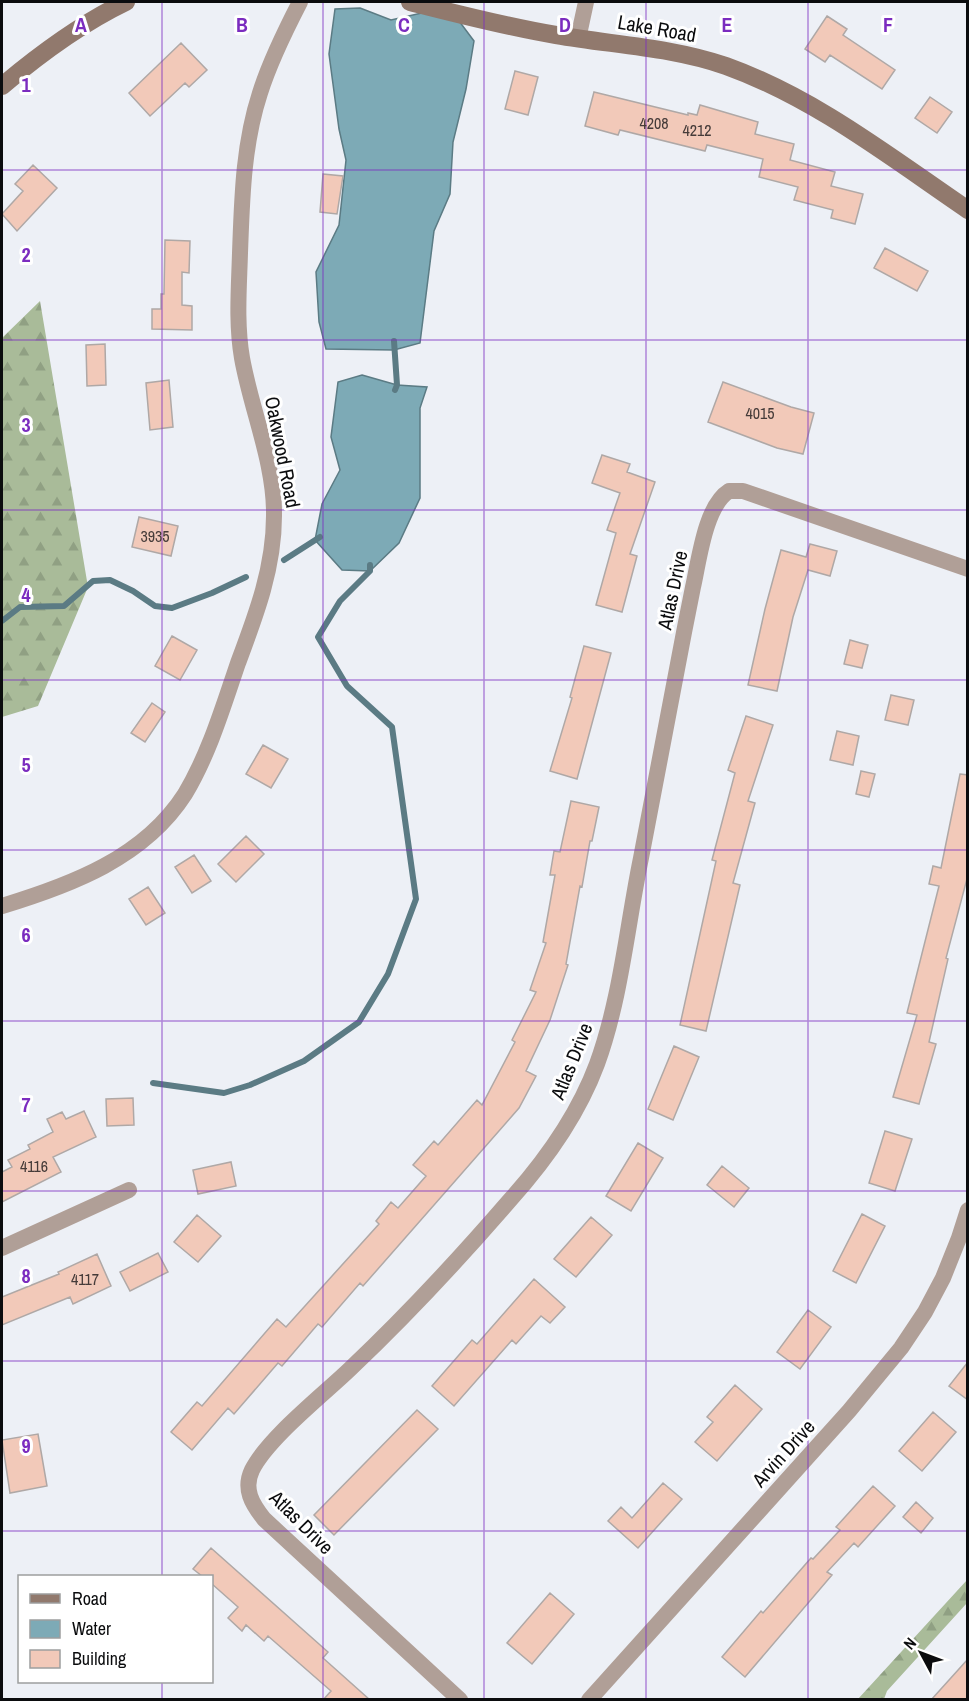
<svg xmlns="http://www.w3.org/2000/svg" width="969" height="1701" font-family="'Archivo Narrow',sans-serif">
<defs>
<pattern id="forest-firs" width="22" height="20" patternUnits="userSpaceOnUse" patternTransform="scale(1.5)"><rect width="22" height="20" fill="#a9bb99"/><path d="M5 1l3.5 6h-7zM16 11l3.5 6h-7z" fill="#90a083"/></pattern>
</defs>
<rect width="100%" height="100%" fill="#edf0f6"/>
<path fill="url(#forest-firs)" d="M40,301L88,587L38,706L2,717V338Z
M967,1580V1603L887,1691L884,1699H858Z"/>
<path fill="#7daab6" stroke="#5b7b84" stroke-width="1.5" d="M360,8L391,20L426,12L459,21L474,41L466,89L453,142L450,194L434,231L420,343L394,350L326,349L319,322L316,272L339,225L346,160L339,129L329,54L335,9Z
M362,375L397,385L427,387L420,408V498L399,543L370,571L342,570L315,540L322,504L340,470L331,437L338,382Z"/>
<g fill="none" stroke-linecap="round" stroke-linejoin="round">
<path stroke="#5b7b84" stroke-width="6" d="M394,341L397,385L395,390
M284,560L320,537
M2,621L20,607L64,606L93,581L110,580L133,591L155,606L172,608L212,593L246,577
M153,1083L224,1093L250,1085L304,1061L359,1022L388,974L416,899L392,727L347,686L318,637L340,601L370,571V565"/>
</g>
<path fill="#f2c9b9" stroke="#afa8a6" stroke-width="1.5" d="M827,16L847,29L843,35L895,70L882,89L830,55L825,62L805,49Z
M181,43L207,70L189,87L185,83L150,116L129,93Z
M515,71L538,77L528,115L505,109Z
M594,92L688,115V113L697,115L700,105L758,122L755,134L794,144L790,160L835,172L831,186L863,194L855,224L831,218L833,210L794,200L798,187L759,177L763,159L707,145L705,151L620,130L618,135L585,126Z
M930,97L952,112L937,133L915,118Z
M33,165L57,188L17,231L2,214L23,191L15,184Z
M323,174L343,176L337,214L320,212Z
M165,240L190,241L189,273L182,272V305L192,306V330L152,329V309H161V294H164Z
M885,248L928,271L917,291L874,268Z
M105,344L106,385L87,386L86,345Z
M169,380L173,427L150,430L146,383Z
M723,382L791,407L814,413L803,454L777,448L708,422Z
M602,455L630,464L627,472L655,482L630,554L637,556L622,612L596,605L616,533L607,530L620,493L592,483Z
M139,517L178,526L171,556L132,547Z
M810,544L837,551L830,576L808,570L793,617L777,691L748,685L765,609L781,550L806,557Z
M172,636L197,650L180,680L155,666Z
M850,640L868,645L862,668L844,664Z
M584,646L611,653L577,779L550,771L572,698L570,697Z
M891,695L914,700L908,725L885,720Z
M152,703L165,712L145,742L131,733Z
M746,716L773,725L748,801L755,803L733,883L740,885L706,1031L680,1025L716,861L712,860L735,773L728,770Z
M837,731L859,736L853,765L830,760Z
M263,745L288,759L271,788L246,774Z
M861,771L875,774L869,797L856,794Z
M960,774L968,775V875L946,958L948,959L929,1042L936,1044L919,1104L893,1097L917,1015L907,1013L939,886L929,884L933,866L941,868Z
M571,801L599,807L592,841H590L582,887L580,886L566,964L568,965L550,1020L526,1071L536,1076L519,1108L363,1286L360,1283L322,1327L318,1324L282,1366L278,1363L234,1414L228,1408L192,1450L171,1432L197,1402L202,1406L277,1319L286,1327L379,1224L376,1221L391,1202L398,1208L426,1176L413,1165L434,1141L438,1145L477,1100L482,1105L515,1042L512,1040L536,992L530,990L546,943L543,942L555,875H550L554,851L560,852Z
M246,836L264,854L236,882L218,864Z
M194,855L211,881L192,893L175,867Z
M148,887L165,913L146,925L129,899Z
M674,1046L699,1057L673,1120L648,1109Z
M133,1098L134,1125L107,1126L106,1099Z
M84,1111L96,1137L53,1157L61,1172L2,1202V1172L12,1167L8,1160L30,1149L28,1145L53,1132L47,1119L62,1112L66,1119Z
M885,1131L912,1139L895,1191L869,1183Z
M638,1143L663,1158L631,1211L606,1196Z
M231,1162L236,1186L198,1194L193,1170Z
M722,1166L749,1188L734,1207L707,1185Z
M862,1214L885,1226L856,1283L833,1271Z
M197,1215L221,1236L198,1262L174,1242Z
M591,1217L612,1235L576,1277L554,1259Z
M158,1253L168,1272L130,1291L120,1272Z
M97,1254L111,1286L73,1304L70,1297L2,1325V1297L59,1274L58,1272Z
M534,1279L565,1307L550,1323L541,1316L516,1344L512,1340L454,1406L432,1386L472,1340L477,1344Z
M808,1310L831,1327L800,1369L777,1352Z
M968,1362V1400L949,1386Z
M735,1385L762,1409L717,1461L695,1442L713,1422L707,1417Z
M417,1410L438,1429L334,1535L314,1515Z
M933,1412L956,1432L922,1471L899,1451Z
M38,1434L47,1486L10,1493L2,1440Z
M663,1483L682,1499L638,1548L608,1521L621,1507L632,1518Z
M873,1486L895,1506L858,1547L854,1543L827,1572L832,1575L745,1677L722,1657L761,1611L763,1613L811,1558L813,1559L840,1530L836,1527Z
M916,1502L933,1518L921,1533L903,1517Z
M211,1548L328,1652L323,1658L370,1700H323L331,1691L268,1636L264,1641L246,1625L242,1631L228,1618L238,1607L212,1584V1576H202L193,1569Z
M550,1593L574,1614L532,1664L507,1643Z
M968,1659V1700H931Z"/>
<g fill="none" stroke-linecap="round" stroke-linejoin="round">
<path stroke="#b09f97" stroke-width="16" d="M578,39L586,2
M2,906C71,885 144,858 185,794C209,754 223,707 238,663C256,615 274,568 274,516C275,464 251,409 242,358C236,323 239,288 240,253C242,199 243,145 260,93C270,61 285,31 300,2
M2,1248L129,1190
M460,1700L264,1519C252,1504 243,1489 252,1470C268,1438 323,1395 350,1369C406,1316 459,1259 510,1200C546,1160 578,1115 597,1064C621,998 627,926 641,858C658,767 675,677 693,587C699,561 705,506 729,491H743L968,569
M589,1700L849,1411L901,1348L925,1312L943,1278L959,1238L968,1210"/>
<path stroke="#91796d" stroke-width="18" d="M410,2C458,14 507,27 556,35C613,45 671,47 726,66C815,98 890,157 968,210
M2,86C40,54 80,24 126,2"/>
</g>
<path fill="none" stroke="#7b2cbf" stroke-width="1.5" stroke-opacity="0.55" d="M162,2V1576M323,2V1700M484,2V1700M646,2V1700M808,2V1700M2,170H968M2,340H968M2,510H968M2,680H968M2,850H968M2,1021H968M2,1191H968M2,1361H968M2,1531H968M162,1682V1700"/>
<g text-anchor="middle" dominant-baseline="central" stroke-width="6" stroke-linejoin="round" paint-order="stroke">
<g font-size="16" fill="#453b39">
<text x="654" y="123">4208</text>
<text x="697" y="130">4212</text>
<text x="760" y="413">4015</text>
<text x="155" y="536">3935</text>
<text x="34" y="1166">4116</text>
<text x="85" y="1279">4117</text>
</g>
<g font-size="20" fill="#0b0c0e" stroke="#fff">
<text transform="translate(657 28) rotate(10)">Lake Road</text>
<text transform="translate(283 452) rotate(79)">Oakwood Road</text>
<text transform="translate(672 590) rotate(-78)">Atlas Drive</text>
<text transform="translate(571 1061) rotate(-68)">Atlas Drive</text>
<text transform="translate(783 1453) rotate(-48)">Arvin Drive</text>
<text transform="translate(302 1522) rotate(45)">Atlas Drive</text>
</g>
</g>
<g font-size="20" text-anchor="middle" font-weight="bold" fill="#7b2cbf" stroke="#fff" stroke-width="6" stroke-linejoin="round" paint-order="stroke">
<text x="81" y="32">A</text>
<text x="242" y="32">B</text>
<text x="404" y="32">C</text>
<text x="565" y="32">D</text>
<text x="727" y="32">E</text>
<text x="888" y="32">F</text>
<text x="26" y="92">1</text>
<text x="26" y="262">2</text>
<text x="26" y="432">3</text>
<text x="26" y="602">4</text>
<text x="26" y="772">5</text>
<text x="26" y="942">6</text>
<text x="26" y="1112">7</text>
<text x="26" y="1283">8</text>
<text x="26" y="1453">9</text>
</g>
<rect width="969" height="1701" fill="none" stroke="#0b0c0e" stroke-width="6"/>
<rect x="18" y="1575" width="195" height="108" fill="#ffffff" stroke="#9d9e9f" stroke-width="1.5"/>
<rect x="30" y="1594" width="30" height="9" fill="#91796d" stroke="#9d9e9f" stroke-width="1.5"/>
<text x="72" y="1605" font-size="18" fill="#0b0c0e">Road</text>
<rect x="30" y="1620" width="30" height="18" fill="#7daab6" stroke="#9d9e9f" stroke-width="1.5"/>
<text x="72" y="1635" font-size="18" fill="#0b0c0e">Water</text>
<rect x="30" y="1650" width="30" height="18" fill="#f2c9b9" stroke="#9d9e9f" stroke-width="1.5"/>
<text x="72" y="1665" font-size="18" fill="#0b0c0e">Building</text>
<g transform="translate(921 1653) rotate(311)" stroke="#ffffff" stroke-width="4.5" paint-order="stroke">
<path d="M0-4.5L10 22L0 15L-10 22Z" fill="#0b0c0e"/>
<text y="-9" font-size="16" font-weight="bold" text-anchor="middle" fill="#0b0c0e">N</text>
</g>
</svg>
